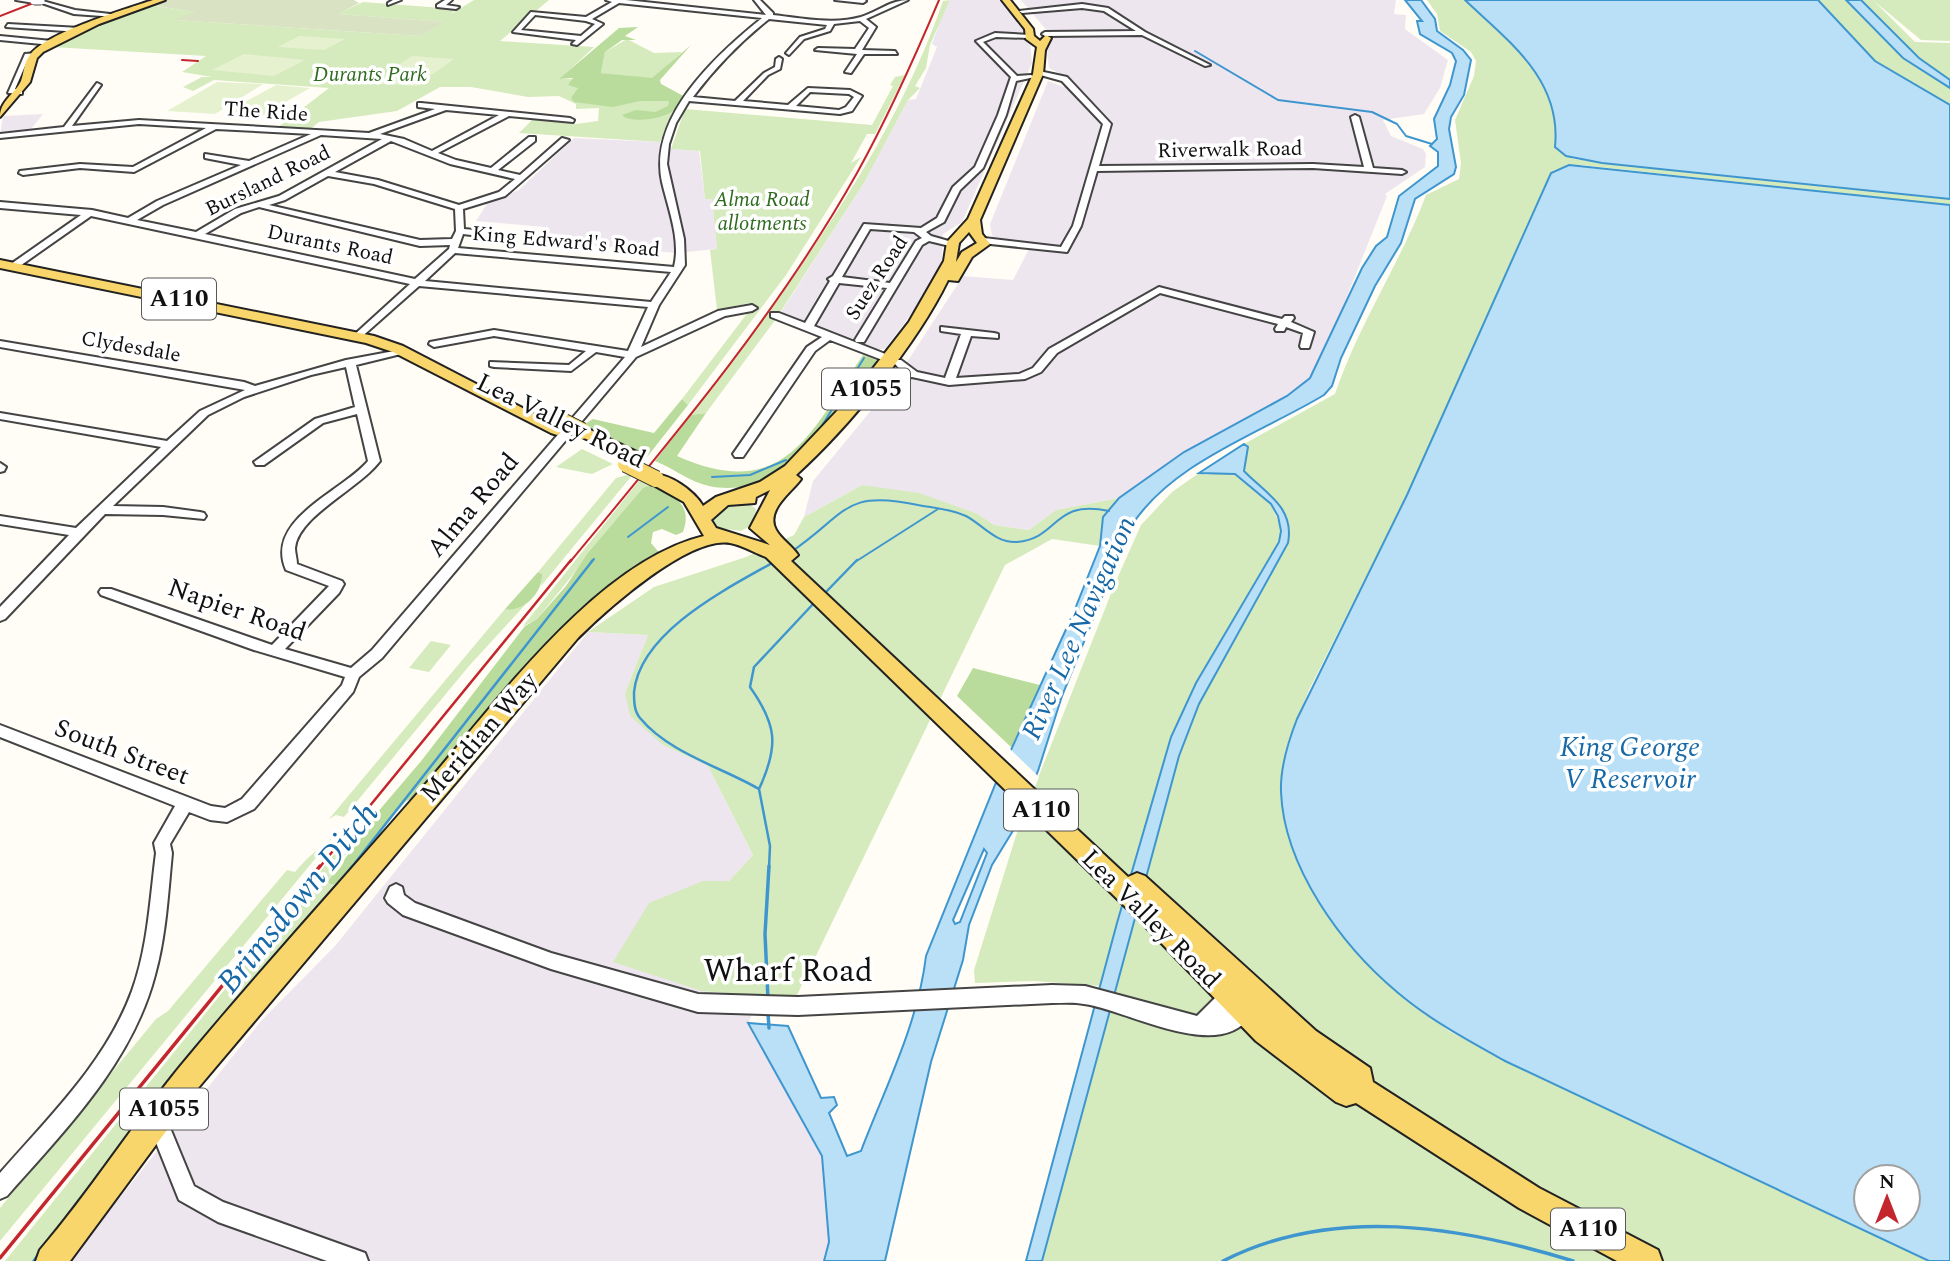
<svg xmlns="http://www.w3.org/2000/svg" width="1950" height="1261" font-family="Spectral,serif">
<rect width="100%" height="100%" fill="#fffdf5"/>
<path fill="#eee6ef" d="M950,0H1000L1019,21L1030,40L1032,63L962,222L943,234L941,274L885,349H873L781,312L864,183L908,100L916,99L937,47L932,44L940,22Z
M1021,0H1396L1394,14L1406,15L1405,29L1448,60L1440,88L1424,114L1383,120L1391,136L1423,149L1426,154L1425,167L1385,194L1387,196L1340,314L1310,378L1287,396L1184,452L1119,498L1056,510L1029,530L994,525L978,514L862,485L804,517L813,481L892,385L963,276L1013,280L1031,245L997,240L992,236L990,224L1048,81L1064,87L1072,85L1063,75L1049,68L1045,34L1048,32Z
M43,114L27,134L0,135L3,116Z
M574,138L660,142L661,148L699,151L705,198H712L717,249L676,253L535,240L544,227L476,221L488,202L519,190Z
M588,632L648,635L625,693L663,745L708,766L753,855L729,881H703L702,991L760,996L748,1024L822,1156L829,1242L824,1261H69L261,1021L335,946Z"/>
<path fill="#d5ebbd" d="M474,0H549L500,41L594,47L560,79L659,80L661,84L685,97L671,115L660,142L519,133L533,119L576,124L598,121L599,108L576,109V104L559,96L528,97L471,87H440L397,111L319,122L309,130L277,128L329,88L214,80L193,91L183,87L202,77H212L182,72L206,56L52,47L106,20L149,5L195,12L175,20L420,36L444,22L337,14L363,2L456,9L451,14Z
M950,0L930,45L926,68L915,86L920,88L908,100L864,183L781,311H775L770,316L776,319L706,413L691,415C788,287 891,152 943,1Z
M1427,0H1465C1509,42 1562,79 1555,147L1573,159L1950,199V205L1581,165L1554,170L1407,495L1309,690L1287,745L1286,822L1297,855L1312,886L1357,953L1396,991L1449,1031L1505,1061L1929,1261H1042L1179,756L1199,704L1288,542L1287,519L1244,471L1248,447L1244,444L1335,394C1359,323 1400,264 1426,195L1459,179L1461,163L1455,120L1474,76L1476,61L1471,52L1440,31L1437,14Z
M1818,0H1846L1903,58L1950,88V105L1875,61Z
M1861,0H1950V41L1921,40L1874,1L1915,42L1950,43V80L1919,58Z
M627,39L654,53L682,52L652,79L601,73L605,52Z
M905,75L875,134H867L851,163L861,157L786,275L688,405L682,399L749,311L758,308L749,306V303L717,310L710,250L717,249L712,199H705L700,151L671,149L685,109L872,125L893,86L890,85L895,77Z
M582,449L613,464L592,474L556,467Z
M1228,472C1255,480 1286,513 1279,542L1196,683L1171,737L1101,986L1034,981L975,983L974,970L1019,826L1116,581L1141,525L1172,492L1199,473L1206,475Z
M634,473L541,586L542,574L538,572L616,478Z
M642,477L652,484L643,488L537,619L523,626Z
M862,485L919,493L978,514L994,525L1029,530L1056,510L1119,498L1103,517L1100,546L1052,539L1005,565L797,995L760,996L702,991L613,962L649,903L703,881H729L753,855L708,766L663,745L630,716L625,693L648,635L588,632L654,587L746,557L794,535L804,517Z
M734,503L749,504L756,509L754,524L741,531L718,528L714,523V515Z
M525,605L469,666L344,817L336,815L329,819L505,609Z
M431,641L451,645L429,672L409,668Z
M333,837L324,848L0,1241V1208L156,1019L168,1011L287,870L295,872C308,856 319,849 333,837Z
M336,852L346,854L328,881L341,885L37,1261H5Z"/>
<path fill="#b9dc9c" d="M638,27L625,36L636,40H622L605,52L601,73L652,78L691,45L660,80L661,84L685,97C679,101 678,106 674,110C665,119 630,124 622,115L636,110L655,112L668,106L669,101H640L613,107L574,102L571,98L578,88L568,85L573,78L559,79L619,28Z
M863,355L876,360L875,368C834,418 784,502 709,486C690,482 673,468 655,461L691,415L706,413L677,456C785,504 811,432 863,355Z
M682,399L688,405L647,457L583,425L593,419L654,433Z
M652,484C674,496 693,504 683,532L676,535L662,529L653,532L651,543L663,557L640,571L416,797L406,801L381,830L387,832L341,885L330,884L328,881L363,835L359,834L422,760L525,626L537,619L566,586L588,553L643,488Z
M538,572L542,574C543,592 524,613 505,609Z
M973,668L1040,685L1012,748L957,696Z"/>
<path fill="#d9e3c4" d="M164,0H354L359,3L338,14L445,22L420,36L174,20L194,12L150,5Z"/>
<path fill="#e6f2cf" d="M299,36L345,39L324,50L278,47Z
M244,54L305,60L274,76L212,70Z
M412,56L454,59L416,86L372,83Z
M217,82L263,84L215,114L167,111Z
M276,85L310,88L263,115L228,111Z"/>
<path fill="#b9e0f7" stroke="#3f96cf" stroke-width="2" fill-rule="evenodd" d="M1405,0H1421L1435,19L1437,31L1463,50L1471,60L1464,95L1451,117L1449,129L1456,167L1454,174L1415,199L1401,243L1375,286L1341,358L1332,386L1324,395C1261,433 1170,463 1130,528L1062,696L1038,771L1014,829L992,865L969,925L963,960L931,1062L885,1261H824L829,1242L822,1156L748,1023L788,1026L821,1098L834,1097L837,1105L829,1113L847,1156L861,1151C885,1088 918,1024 926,956L995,785L1073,614L1100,546L1103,517L1119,498L1184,452L1287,396L1310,378L1362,268L1376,246L1387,237L1399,196L1438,166V152L1430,146L1437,139L1434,119L1450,85L1456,61L1452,53L1420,34L1417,21H1422ZM984,849L987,853L960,922L955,924L953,920Z
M1465,0H1818L1875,61L1950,105V199L1602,163L1566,156L1555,147C1562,79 1508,41 1465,0Z
M1846,0H1861L1919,58L1950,80V88L1903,58Z
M1569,165L1950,205V1261H1929L1505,1061C1467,1040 1430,1020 1397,992C1341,945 1284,867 1281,792C1280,767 1288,742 1297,719L1407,495L1551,173ZM1866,1177H1908V1219H1866Z
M1244,444L1248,447L1244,471C1265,493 1295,507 1288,543L1199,704L1179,756L1042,1261H1026L1117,923L1171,737L1196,683L1279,542L1281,531L1278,516L1271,504L1235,474L1199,473Z"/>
<path fill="#fffdf5" d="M1008,747L1039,777L1025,811L993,780Z"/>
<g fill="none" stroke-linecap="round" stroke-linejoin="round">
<path stroke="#3f96cf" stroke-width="2" d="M1195,51L1278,100L1372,112L1397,124L1406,136L1432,144
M818,432L864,358
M712,477L750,475L786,460
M628,537L668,507
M791,552C847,514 843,489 918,505C934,508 951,509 966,516C983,525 995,543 1017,542C1060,538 1052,499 1109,511
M591,562L594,559
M855,562L938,509"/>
<path stroke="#3f96cf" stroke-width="2.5" d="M824,594L857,560
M759,789C779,746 777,725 750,687L754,667L814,603
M351,868L593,560
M769,868L770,846L759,789C721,767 669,753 640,718C634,711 634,701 634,692C640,632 726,589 774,562"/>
<path stroke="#3f96cf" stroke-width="3.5" d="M343,878L353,866
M768,1000L765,934L769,866
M768,1013L769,1028
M34,1261L40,1253
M1223,1261C1333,1205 1460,1226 1573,1261"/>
<g stroke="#444" stroke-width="4">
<path id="minor" d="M16,0H36L37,1L34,3Z
M39,0L75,10L119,15L116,17L74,14L39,2Z
M393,0H401L388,5V3Z
M445,0H452L446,5L459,7L456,9L437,7V5Z
M606,0H626L766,15L754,0H760L773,13V15C801,18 833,25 861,17C877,12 891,0 908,0L866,19L876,27L862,50L895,51L897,54H864L851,73L845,72L857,54L815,50L818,48L855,49L869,28L860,21L834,24L830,31L804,39L789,55L786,53L800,37L825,29L827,25L769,19C740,42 715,68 693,97L735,101L764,73L775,67L776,59L779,57L782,59L780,69L768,75L743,101L788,105L808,88L850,90L862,96L852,111L840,114L689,101L676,123L669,144L667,164L684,239L685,265L659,305L641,347L718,311L752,305L757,308L752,311L725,316L636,357L382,658L359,677L353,692L254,809L227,822L210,820L189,812L170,844L172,853C168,894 166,936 155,975C132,1063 65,1130 7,1196L0,1199V1173C49,1117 106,1062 132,991C148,947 150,899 156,853L154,843L175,806L0,737V725L211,806L225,808L242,799L342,685L345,677L254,650L101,595L99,592L101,589H111L272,645L329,586L286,570C264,519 342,492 368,461L357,414L323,423L264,465H256L254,462L315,419L355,407L346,367L311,375L244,397L208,415L113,506L163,507L200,512L204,513L206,516L204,519L163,515L105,514L5,619L0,621V607L69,535L0,524V516L76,528L161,447L0,419V413L167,441L200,411L245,390L0,347V341L244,382L255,386L346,360L405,349V353L356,365L380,461C359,489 298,516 295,548C295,553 297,559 297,564L342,581L344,584L339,593L285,649L351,668L372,650L625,357L596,352L571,371L494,367L490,366V362L569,365L586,351L494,336L434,347L429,344L430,342L494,330L628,351L648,307L419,286L358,340L354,339V335L410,284L91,216L17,268H11V264L81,215L0,208V202L92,210L128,218L157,201L241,165L205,158V154L249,161L311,134L216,129L134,172L80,168L23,175L19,173L20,171L80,164L133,167L206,128L139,124L0,138V134L64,127L97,83L101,85L72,126L139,120L369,133L435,109L418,107V103H421L570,118L574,120L573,122L509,116L438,153L456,160L491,168L529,137H535V141L498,170L520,175L562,138L569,140L505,196L463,209L464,229L496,232L501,235L496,238L463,234L458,248L674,267C681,240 668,208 662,182C648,117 716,55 762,18L619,3L592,19L603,24L577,45L572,44L576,40L513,32L531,12L586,17L612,2ZM535,15L586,21L595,24L581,36L521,30ZM810,92L849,94L854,97L846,107L839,110L796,106ZM446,110L499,115L432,151L404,139L380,134ZM321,135L382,139L279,196L235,209L196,232L137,220L163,205ZM391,141L450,164L515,179L499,192L459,205L378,180L335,172ZM328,176L374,184L455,209L456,231L452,239L420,240L269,205L285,200ZM259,207L420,246L450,245L449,249L415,279L205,234L241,213ZM455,253L671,272L651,302L425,281Z
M835,0H865L866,1L863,3Z
M1082,4L1108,8L1145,32L1210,65L1205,66L1142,35L1045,36L1042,34L1045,32L1136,31L1104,11L1082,8L1022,13L1019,11Z
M8,24L80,28L83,30L80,32L6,27Z
M995,33L1031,35L1029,38L996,37L983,42L1017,76L1031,75L1035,77L1016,81L1006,115L983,168L960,190L944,222L926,232L931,236L959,244L954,247L929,241L922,245L864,342H856L855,340L887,288L839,283L814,326L893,357L894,360H901L917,372L945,378L961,334L941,331V327L994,333L998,334V338L971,336L956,378L1019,374L1033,368L1049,349L1159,287L1282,319L1285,316H1293L1294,318L1291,322L1314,332L1309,348H1301L1300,346L1303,333L1286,327L1284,331H1276L1275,329L1278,324L1160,293L1057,353L1041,372L1025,379L949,385L912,377L887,379L882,376L883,374L903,372L892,361H885L830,340L815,351L743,457H735L733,454L807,347L822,337L771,317V313H779L805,323L830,281L828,279L833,276L864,224L921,228L937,218L953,187L975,167L998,115L1011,77L976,41ZM870,229L914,232L922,238L916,241L890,283L842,277Z
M0,36L52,41L55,43L52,45L0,40Z
M37,53V55L28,59L15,89L22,90V94L8,93L25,54Z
M1039,71L1067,77L1111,124L1099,166L1313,164L1364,167L1351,117L1355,115L1359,117L1373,168L1402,170L1406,172L1402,174L1313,168L1097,171L1081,226L1067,252L981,243L979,241L984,238L1061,247L1073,226L1103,124L1062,81L1037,74Z
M0,463L6,467L4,471L0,472Z
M396,884L402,887L404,895L415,903L551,953L698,994L798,997L1052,985L1085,986L1197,1016L1228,985L1235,982L1242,985L1244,991L1242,997L1226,1013L1240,1000L1247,997L1254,1000L1256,1006C1229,1070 1130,1010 1084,1004C1074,1002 1063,1003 1052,1003L798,1015L698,1012L551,969L403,915L388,903L385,898L390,887Z
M161,1120L168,1123L194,1186L223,1202L365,1253L368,1261H327L218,1222L179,1200L151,1130L154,1123Z"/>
</g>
<g stroke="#222" stroke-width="4">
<path id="major" d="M153,0H165L99,24L43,52L37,58L30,82L0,117C0,101 14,95 21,81C24,73 24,62 30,55C45,33 126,9 153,0Z
M1002,0H1010L1033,29L1034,36L1040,41L1046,35L1051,38L1045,50L1043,74L980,220L982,234L990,244L972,257L958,281L948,280C917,344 849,427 796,475L801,479C791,493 765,510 776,530C781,539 792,546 798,555L791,561L1128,877L1137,873L1145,876L1316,1031L1370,1068L1373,1082L1539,1188L1658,1250L1662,1261H1617L1519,1208L1356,1103L1346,1106L1336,1102L1256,1041L1141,922L766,557C755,553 742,545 730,543C688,536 605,611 577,639L198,1088L70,1261H36L40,1250C89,1193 130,1128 178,1069C257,973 342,881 424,786C495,705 596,562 704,536L684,502L650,483L648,479L650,475C668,471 695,492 703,506L716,497L760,482L785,466L854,393L909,322L944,261L947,242L968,219L1033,74L1037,47L1026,39L1025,29ZM969,232L977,243L962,252L956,262L959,243ZM770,490L750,528L770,545L716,528L711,520L728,505L755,503L756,497Z
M0,260L374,336L403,346L565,430L557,435L551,433L393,352L366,343L0,268Z
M582,426L639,453L641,456L639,459H627L576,434V428Z"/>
</g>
<use href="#minor" fill="#fff" fill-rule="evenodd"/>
<use href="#major" fill="#f9d66b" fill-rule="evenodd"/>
<path stroke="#c4262e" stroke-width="2" d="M0,16L41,0
M182,60L198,61
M570,562C672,439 778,314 857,173C888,117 914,59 939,0"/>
<path stroke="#c4262e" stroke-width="2.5" d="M319,868L571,560"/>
<path stroke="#c4262e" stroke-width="3.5" d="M0,1258L320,866"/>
<g stroke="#444" stroke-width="9" stroke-linecap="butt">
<path id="minor-bridge" d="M34,1H41"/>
</g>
<g stroke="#222" stroke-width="18" stroke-linecap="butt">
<path id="major-bridge" d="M564,422L582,431
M626,464L656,479"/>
</g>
<use href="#minor-bridge" stroke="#fff" stroke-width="7"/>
<use href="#major-bridge" stroke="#f9d66b" stroke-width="16"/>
</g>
<g text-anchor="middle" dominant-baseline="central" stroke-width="7" stroke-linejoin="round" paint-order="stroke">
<g font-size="21" font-style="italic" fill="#2f6b1f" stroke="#fff">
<text x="370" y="75">Durants Park</text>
<text x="762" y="200">Alma Road<tspan x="762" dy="24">allotments</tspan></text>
</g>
<g font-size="21" fill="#111" stroke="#fff">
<text transform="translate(266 112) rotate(4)">The Ride</text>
<text transform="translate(1230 150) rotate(-1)">Riverwalk Road</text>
<text transform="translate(268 181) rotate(-26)">Bursland Road</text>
<text transform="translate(566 242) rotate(5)">King Edward's Road</text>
<text transform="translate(330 245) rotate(12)">Durants Road</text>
<text transform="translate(877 278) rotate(-57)">Suez Road</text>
<text transform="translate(131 347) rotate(10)">Clydesdale</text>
</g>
<g fill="#fff" stroke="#585858" stroke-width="2">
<rect x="142" y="278.5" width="74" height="41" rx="5"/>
<rect x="822" y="368.5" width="88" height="41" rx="5"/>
<rect x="1004" y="789.5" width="74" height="41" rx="5"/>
<rect x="120" y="1088.5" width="88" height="41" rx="5"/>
<rect x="1551" y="1208.5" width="74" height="41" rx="5"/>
</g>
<g font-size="24" font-weight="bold" fill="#111">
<text x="179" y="299">A110</text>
<text x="866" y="389">A1055</text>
<text x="1041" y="810">A110</text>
<text x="164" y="1109">A1055</text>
<text x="1588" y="1229">A110</text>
</g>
<g font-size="26" fill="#111" stroke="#fff">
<text transform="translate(561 421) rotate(26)">Lea Valley Road</text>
<text transform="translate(473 505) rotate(-50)">Alma Road</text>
<text transform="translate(237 610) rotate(19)">Napier Road</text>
<text transform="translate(479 737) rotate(-49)">Meridian Way</text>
<text transform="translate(122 752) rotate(21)">South Street</text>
<text transform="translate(1151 919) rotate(45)">Lea Valley Road</text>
</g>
<g font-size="28" font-style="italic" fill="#1768a6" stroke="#fff">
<text transform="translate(1079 628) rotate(-66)">River Lee Navigation</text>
<text x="1630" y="747">King George<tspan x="1630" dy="32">V Reservoir</tspan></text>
</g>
<g font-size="32" fill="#111" stroke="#fff">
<text x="788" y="971">Wharf Road</text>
</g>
<g font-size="33" font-style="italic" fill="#1768a6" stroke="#fff">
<text transform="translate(298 898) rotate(-51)">Brimsdown Ditch</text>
</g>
</g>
<g transform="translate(1887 1198)"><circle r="33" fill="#ffffff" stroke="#a0a0a0" stroke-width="2"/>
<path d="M0-5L12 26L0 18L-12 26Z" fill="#c4262e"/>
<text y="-10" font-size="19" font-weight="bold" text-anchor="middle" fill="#111111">N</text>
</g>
</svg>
